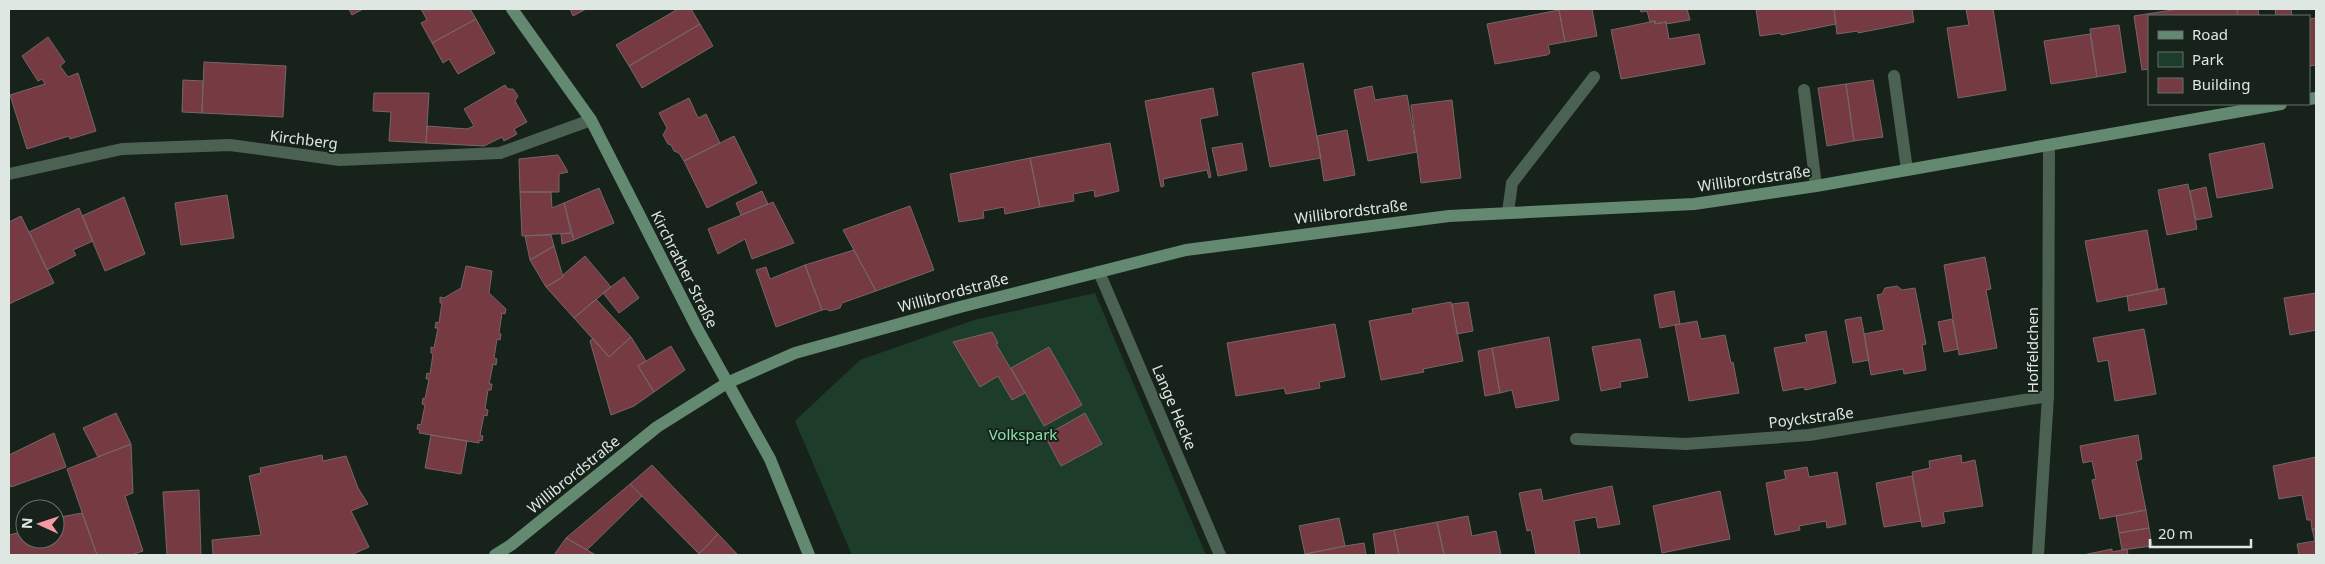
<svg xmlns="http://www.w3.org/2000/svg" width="2325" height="564" font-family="'Noto Sans',sans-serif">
<rect width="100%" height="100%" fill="#17221b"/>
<path fill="#1d3d2a" d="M1095,293L1206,555H852L795,421L860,360L974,320Z"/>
<path fill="#763a43" stroke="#776667" d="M349,9H363L352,15Z
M421,9H470L476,19L432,43L421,23L427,20Z
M570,9H586L573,16Z
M678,9H691L700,24L629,66L616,45Z
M1566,9H1592L1597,36L1565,42L1559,10Z
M1640,9H1687L1690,20L1666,24V22L1655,24V21L1650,22L1647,11L1641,12Z
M1756,9H1834L1836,24L1781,35V33L1760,36Z
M1834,9H1912L1914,22L1858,33V31L1837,34Z
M1966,9H1993L2006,90L1958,98L1947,28L1969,25Z
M2179,9H2237L2238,16H2149V69L2142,70L2134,16Z
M2237,9H2258L2259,16H2238Z
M2275,9H2291L2292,16H2276Z
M1559,10L1565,42L1548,45L1550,53L1547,55L1495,64L1487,24Z
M2316,18V65L2309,66V19Z
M476,19L495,53L458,74L449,59L443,63L432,43Z
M1655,21V24L1666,22L1669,39L1699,34L1705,64L1621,79L1611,30Z
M700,24L713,46L642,88L629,66Z
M2119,25L2126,72L2097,77L2090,29Z
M2090,34L2097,77L2051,84L2044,41Z
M48,37L65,62L60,66L68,77L78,73L96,131L70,139L69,136L27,149L10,95L45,84L42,79L38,81L22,56Z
M204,62L286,66L283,117L202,113Z
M1303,63L1321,158L1270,167L1252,73Z
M183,80L203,81L202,113L182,112Z
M1873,80L1883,137L1854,141L1846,84Z
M1846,84L1854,141L1827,146L1818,88Z
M505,85L508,89H513L518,96L515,101L527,122L514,129L517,134L504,141L502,137L484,146L426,143L427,126L467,129L474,126L464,109Z
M1372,86L1375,100L1407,95L1417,152L1368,161L1354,90Z
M1213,88L1218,115L1200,119L1211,177L1209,178L1207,170L1163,179L1164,186L1161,187L1145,101Z
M374,93H429L426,143L389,141L391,112L373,111Z
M689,98L698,118L706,114L720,143L684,161L679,153L674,151L671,145L668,144L663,135L667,128L659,113Z
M1452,100L1461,178L1421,183L1411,105Z
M1347,130L1355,175L1324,181L1317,136Z
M734,136L757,183L707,208L684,161Z
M1110,143L1119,191L1095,197L1094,190L1073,194L1074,201L1040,207L1030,158Z
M1242,143L1247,170L1218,176L1212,148Z
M2264,143L2273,188L2217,198L2209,154Z
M558,155L568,172L559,174V192H520L519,159Z
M1030,158L1040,207L1005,214L1004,207L983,211L984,218L959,222L950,174Z
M2188,184L2197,229L2167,235L2158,190Z
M2206,187L2212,217L2196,220L2190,191Z
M599,188L614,223L574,240L564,203Z
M762,191L768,204L741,215L736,203Z
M520,192H551L552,208L564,203L571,233L522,236Z
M227,195L234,238L181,245L175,203Z
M124,197L145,254L105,271L82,216Z
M773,202L794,243L752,259L745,239L718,254L708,229Z
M910,206L934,270L876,291L843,230Z
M79,208L93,241L73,250L76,255L47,270L29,232Z
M21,216L54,283L9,304V222Z
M2147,230L2158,290L2097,302L2085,241Z
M571,233L574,240L562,244L561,234Z
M551,235L554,246L530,260L525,236Z
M554,246L563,277L546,287L530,260Z
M854,250L876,291L842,303L840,308L830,311L826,309L822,310L805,265Z
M585,256L611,287L574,318L546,287L563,277V275Z
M1985,257L1991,289L1986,290L1997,348L1959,355L1944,265Z
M805,265L822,310L776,327L756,270L766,267L770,279Z
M466,266L492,271L489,293L506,309L505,314L502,313L499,333L501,334L500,340L497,339L494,358L497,359L496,365L493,364L489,384H492L491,390H488L485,409L488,410L487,416L484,415L480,435L483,436L482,441L479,440V443L419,433L420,430L417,429L418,424L421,425L425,405L422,404L423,398L425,399L429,379H426L427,373L430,374L433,354L431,353V347L434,348L438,328H435L436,322L439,323L442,303H440V297L444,298L461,288Z
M624,277L639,298L619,313L603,293Z
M1897,286L1902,290L1915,288L1926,344L1922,345L1926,370L1904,374L1903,369L1871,375L1864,334L1884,330L1877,295L1882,294L1885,288Z
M2164,288L2167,304L2129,311L2127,296Z
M1674,291L1680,324L1660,328L1654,295Z
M2316,293V330L2290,335L2284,298Z
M596,299L631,337L609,357L574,318Z
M1451,302L1463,361L1423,369L1424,372L1381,380L1369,321L1413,313L1412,309Z
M1468,302L1473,331L1457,334L1452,304Z
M1861,317L1869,360L1853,363L1845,320Z
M1952,319L1958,349L1944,352L1938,322Z
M1697,321L1701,339L1725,335L1731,363L1733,362L1739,393L1689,401L1675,325Z
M1335,324L1345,377L1319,382L1320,388L1286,394L1284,388L1236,396L1227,343Z
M2144,329L2156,394L2115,401L2108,360L2098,362L2093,338Z
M1826,331L1836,383L1805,390L1804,387L1783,391L1774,348L1807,342L1805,335Z
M992,332L998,343L996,344L1025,393L1012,400L998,376L980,387L953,342Z
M631,337L646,361L638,366L654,392L634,406L611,415L590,341L593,338L609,357Z
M1549,337L1559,400L1516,408L1512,390L1500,393L1492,348Z
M1640,339L1648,377L1620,382L1621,387L1601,391L1592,347Z
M671,346L685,370L654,392L638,366Z
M1049,347L1082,405L1044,426L1011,368Z
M1492,348L1500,393L1485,396L1478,351Z
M116,413L131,444L98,457L83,428Z
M1085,413L1102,444L1061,466L1045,436Z
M54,433L66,467L11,487L9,482V455Z
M431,435L467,441L461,474L425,468Z
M2138,435L2142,459L2136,461L2146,510L2100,519L2092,480L2096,479L2092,461L2083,463L2080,446Z
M131,444L133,493L125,496L143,551L131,555H97L67,469Z
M322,455L323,461L346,456L358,488L368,504L351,511L369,547L351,555H213L212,540L261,535L249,476L261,473L260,468Z
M1961,455L1962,463L1975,460L1983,506L1943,512L1945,523L1922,527L1912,472L1930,468L1929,461Z
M2316,457V529H2312L2311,520H2307L2302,495L2279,499L2273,466Z
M652,465L718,534L699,554L630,484Z
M1807,467L1809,477L1837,472L1846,524L1827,528L1826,521L1799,526L1800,530L1775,535L1766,483L1786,479L1784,471Z
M1912,476L1921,521L1884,527L1876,483Z
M630,484L642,496L587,550L566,538Z
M1612,486L1620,524L1598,528L1596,517L1574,521L1580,555H1536L1531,530L1527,531L1519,493L1541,489L1543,501Z
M199,490L201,555H167L163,492Z
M1720,491L1730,539L1662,553L1653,506Z
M2146,510L2149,528L2119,533L2116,516Z
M82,513L97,555H9V535L25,531V539H55V518Z
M1468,516L1472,536L1496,531L1501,555H1444L1437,522Z
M1339,518L1345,546L1305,554L1299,526Z
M1437,522L1444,555H1399L1394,530Z
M2149,528L2152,546L2122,550L2119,533Z
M2312,529H2316V555H2299L2297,544L2315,541Z
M1394,530L1399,555H1376L1373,534Z
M718,534L738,555H697L699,554Z
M566,538L587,550L596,555H554Z
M1364,543L1366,555H1300L1345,546Z
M2112,549V552L2127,549L2128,555H2083Z"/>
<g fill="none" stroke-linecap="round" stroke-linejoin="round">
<path stroke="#4b6253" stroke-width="12" d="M1894,76L1907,170
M1804,90L1816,186
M1508,212L1512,183L1594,77"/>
<path stroke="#4b6253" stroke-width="12" d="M9,174L122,149L230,145L340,160L500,153L591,120
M1099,272L1220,555
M1576,439L1686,444L1809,435L2048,396
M2038,555L2048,396L2049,145"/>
<path stroke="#638970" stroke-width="12" d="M512,9L591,120L698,330L770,459L809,555
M2309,99L2316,98
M495,555L511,545L657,427L727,383L795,353L960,307L1186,250L1449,216L1694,204L1816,186L2281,104"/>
</g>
<g text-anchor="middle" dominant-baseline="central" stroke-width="4" stroke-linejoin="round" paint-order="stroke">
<g font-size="15" fill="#dfe7e2" stroke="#17221b">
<text transform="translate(304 139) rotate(7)">Kirchberg</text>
<text transform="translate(1754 178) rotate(-8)">Willibrordstraße</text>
<text transform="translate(1351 211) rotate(-7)">Willibrordstraße</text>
<text transform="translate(685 269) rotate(63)">Kirchrather Straße</text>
<text transform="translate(953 292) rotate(-15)">Willibrordstraße</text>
<text transform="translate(2032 350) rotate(-90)">Hoffeldchen</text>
<text transform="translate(1175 407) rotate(67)">Lange Hecke</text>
<text transform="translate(1811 417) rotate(-7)">Poyckstraße</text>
<text transform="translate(573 474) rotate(-39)">Willibrordstraße</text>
</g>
<g font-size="15" fill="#8ae1ab" stroke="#17221b">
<text x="1023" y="434">Volkspark</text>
</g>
</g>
<rect width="2325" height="564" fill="none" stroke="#dfe7e2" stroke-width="20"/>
<rect x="2148" y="15" width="162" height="90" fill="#17221b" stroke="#67716b"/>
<rect x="2158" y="31" width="25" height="8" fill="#638970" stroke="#67716b"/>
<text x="2192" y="40" font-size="15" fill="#dfe7e2">Road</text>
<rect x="2158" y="52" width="25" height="15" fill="#1d3d2a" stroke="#67716b"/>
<text x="2192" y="65" font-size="15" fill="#dfe7e2">Park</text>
<rect x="2158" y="78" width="25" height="15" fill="#763a43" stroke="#67716b"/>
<text x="2192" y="90" font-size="15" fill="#dfe7e2">Building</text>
<g transform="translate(40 524) rotate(273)"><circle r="24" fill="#17221b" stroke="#67716b"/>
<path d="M0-4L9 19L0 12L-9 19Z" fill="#f49aa5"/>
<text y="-8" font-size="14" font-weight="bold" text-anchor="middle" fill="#dfe7e2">N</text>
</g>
<path d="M2150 539v8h101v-8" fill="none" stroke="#dfe7e2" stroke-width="2.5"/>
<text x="2158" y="539" font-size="15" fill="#dfe7e2" stroke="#17221b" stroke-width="4" paint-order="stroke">20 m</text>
</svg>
